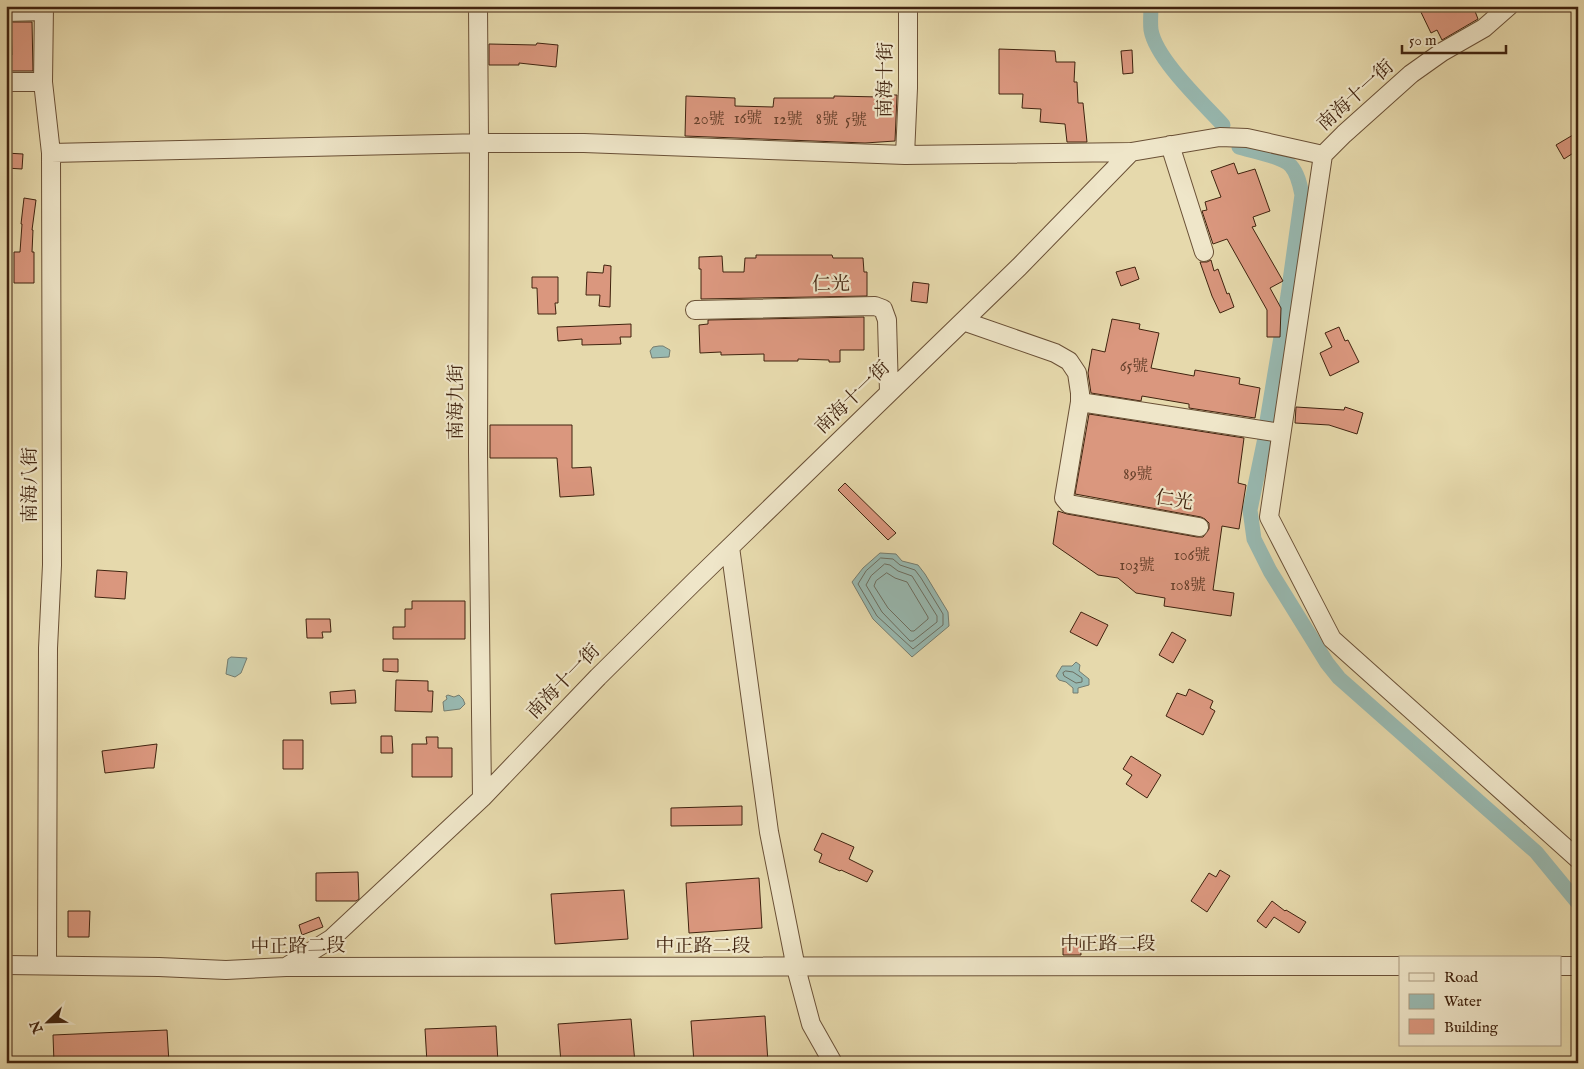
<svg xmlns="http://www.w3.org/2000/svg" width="1584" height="1069" font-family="'IM FELL English','Noto Serif TC',serif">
<rect width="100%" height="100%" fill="#e6d9ac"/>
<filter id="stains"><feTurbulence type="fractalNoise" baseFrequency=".004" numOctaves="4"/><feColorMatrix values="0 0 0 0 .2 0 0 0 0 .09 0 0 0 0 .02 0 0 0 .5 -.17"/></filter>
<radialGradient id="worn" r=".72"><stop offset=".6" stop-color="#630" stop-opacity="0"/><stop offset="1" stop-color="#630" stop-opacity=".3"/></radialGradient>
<path fill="#98b9b1" stroke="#757d70" d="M659,346H663L670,350L669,357L652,358L650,351L653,347Z
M880,553L896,554L902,561L918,565L925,574L948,612L949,626L912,657L873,619L852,582L863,568Z
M231,657L247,658L241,673L235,677L226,674L228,659Z
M1076,662L1080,665L1079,671L1089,679V685L1078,688V693H1073V688L1066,682L1059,680L1056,676L1062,666H1072Z
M448,695L454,697L459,695L463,699L465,704L460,709L444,711L443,702L447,699L446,696Z"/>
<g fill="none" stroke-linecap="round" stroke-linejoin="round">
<path stroke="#6c6e60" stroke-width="1" d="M881,558L893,559L900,565L915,570L921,578L943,614V625L913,649L877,616L858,584L866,571Z
M885,564L890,565L898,571L912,576L937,616V622L913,641H910L882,612L866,585L871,576Z
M887,573L895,578L907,582L928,617V619L914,631H911L888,608L874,586L876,581Z
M1066,671L1073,672L1082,678V682L1076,683L1064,676L1063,673Z"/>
<path stroke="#98b9b1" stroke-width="15" d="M1151,6C1151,14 1150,22 1151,30C1156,59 1202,102 1223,125
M1239,147C1252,151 1282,156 1291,166C1298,174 1300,185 1302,195L1288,295L1266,427
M1265,438L1250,510L1254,539L1270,571L1327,663L1339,678L1536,852L1578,903"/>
</g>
<path fill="#da977e" stroke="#40230f" d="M1418,6H1473L1478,19L1442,40L1437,30L1431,33Z
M11,22H32L33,71H6V55H12Z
M537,43L558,45L556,67L519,63V65H489V44L536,45Z
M999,49L1055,51L1056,62H1075L1074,82H1077L1078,103H1083L1087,142H1067L1065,124L1040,122L1041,109L1022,108L1023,94H999Z
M1132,50L1133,73L1123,74L1121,51Z
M881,95H897L895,141L865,143L685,136L686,96L735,98V106L773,107L774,98H834V96L881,97Z
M1578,132V150L1564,159L1556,145Z
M6,153L23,154L22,169L6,168Z
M1234,163L1238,174L1255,169L1270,211L1253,217L1256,226L1252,227L1283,281L1270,288L1281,308L1280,337H1267V310L1227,239L1213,244L1202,211L1207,210L1205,202L1221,197L1211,171Z
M24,198L36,200L32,230H33L32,252H34V283H14V252H20L22,224H21Z
M756,255H832L833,258H863L864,272H867V296L701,299V269H699V257L722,256L723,272H744L745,258H756Z
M1211,260L1214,271L1218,269L1227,294L1229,293L1234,307L1220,313L1212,296L1200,262H1207Z
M604,265L611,266L610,307L599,306L600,295H586L587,272L603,273Z
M1135,267L1139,279L1121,286L1116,272Z
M532,277H558V303H555L556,314H538L537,288H532Z
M913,282L929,284L927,303L911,301Z
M864,317V350H840V362H829V360L798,359V361H764V354L721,355V352L700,353L699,325L708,324V320Z
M1112,319L1140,324L1139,329L1159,333L1151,368L1194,376L1195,370L1240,378L1239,384L1260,388L1255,418L1189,408V404L1142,396L1141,401L1091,393L1088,373L1092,349L1105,352Z
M631,324V337H620L621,344L582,345V339L558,341L557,327Z
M1339,327L1345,341L1348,340L1359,362L1330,376L1320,353L1332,347L1325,333Z
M1296,407L1344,410L1345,407L1363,413L1357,434L1329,425L1295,423Z
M1089,414L1244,438L1238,483L1246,485L1239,529L1222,526L1213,590L1234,593L1231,616L1164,606L1165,598L1136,593L1118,578L1098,575L1053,544L1058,511L1067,514L1197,537H1203L1209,529V523L1205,519L1201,517L1075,494Z
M490,425H572V468L591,467L594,495L560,497L557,458H490Z
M845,483L896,533L888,540L838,490Z
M97,570L127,572L125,599L95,597Z
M412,601H465V639H393V627H405V609H412Z
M1081,612L1108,625L1097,646L1070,632Z
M306,619H330L331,632H322L323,638H307Z
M1172,632L1186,640L1173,663L1159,655Z
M383,659H398V672L383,671Z
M396,680L428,681V691H433L432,712L395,711Z
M1189,689L1213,701L1210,708L1215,711L1203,735L1166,716L1177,693L1186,696Z
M355,690L356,703L331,704L330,692Z
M381,736H392L393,753H381Z
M426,737H438V748H452V777H412V744H427Z
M283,740H303V769H283Z
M157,744L154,768H148L105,773L102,751Z
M1131,756L1161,775L1147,798L1126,784L1132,775L1123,769Z
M742,806V825L671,826V808Z
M822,833L854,847L849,859L873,871L867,882L841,870L840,871L819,862L822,854L814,850Z
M1220,870L1230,876L1207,912L1191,901L1209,873L1216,877Z
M358,872L359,899L356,901H316V873Z
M759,878L762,928L689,933L686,883Z
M624,890L628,939L555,944L551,894Z
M1272,901L1285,911L1286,910L1306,922L1299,933L1274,917L1266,928L1257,921Z
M68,911H90L89,937H68Z
M319,917L323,927L302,935L299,925Z
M1063,938H1080L1081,955H1063Z
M765,1016L768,1063H694L691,1021Z
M631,1019L635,1063H561L558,1024Z
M496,1026L498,1063H427L425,1029Z
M167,1030L169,1063H54L53,1035Z"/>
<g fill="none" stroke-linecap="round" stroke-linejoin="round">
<g stroke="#6a5036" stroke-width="20">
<path id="minor" d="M44,6L43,82L51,153L52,565L48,648L47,965
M478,6L479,143L478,452L482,798
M6,12L44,11
M6,82H43
M1170,145L1204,252
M51,153L485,143H584L905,155L1131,152
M905,155L908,88V6
M1323,155L1269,517L1332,639L1578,859
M1323,155L1344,134L1411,74L1442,52L1484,28L1509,6
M695,310L875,306L883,309L887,320L889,392
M963,321L1055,353L1069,361L1077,373L1080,393V402L1064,498L1069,504L1199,527
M1080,402L1281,433
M730,547L769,832L796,968L811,1024L833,1063
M6,965L159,967L226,970L286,967L1400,966
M1560,966H1578
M286,967L331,939L482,798L598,677L696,580L1019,267L1131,152L1220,137L1247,138L1323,155"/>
</g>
<use href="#minor" stroke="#efe6c9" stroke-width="18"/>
</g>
<g text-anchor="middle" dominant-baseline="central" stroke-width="4.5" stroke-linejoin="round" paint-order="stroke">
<g font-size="16" fill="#66402b">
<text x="748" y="119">16號</text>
<text x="709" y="120">20號</text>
<text x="788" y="120">12號</text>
<text x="827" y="120">8號</text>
<text x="856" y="121">5號</text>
<text x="1134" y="367">65號</text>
<text x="1138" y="475">89號</text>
<text x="1192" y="556">106號</text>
<text x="1137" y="566">103號</text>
<text x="1188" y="586">108號</text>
</g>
<g font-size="19" fill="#40230f" stroke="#efe6c9">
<text transform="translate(886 80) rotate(-89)">南海十街</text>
<text transform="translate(1356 96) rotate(-42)">南海十一街</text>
<text transform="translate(831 285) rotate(-1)">仁光</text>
<text transform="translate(853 398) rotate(-44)">南海十一街</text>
<text transform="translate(457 402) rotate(-90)">南海九街</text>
<text transform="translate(31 485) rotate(-90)">南海八街</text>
<text transform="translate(1174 501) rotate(9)">仁光</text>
<text transform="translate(564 682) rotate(-46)">南海十一街</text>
<text x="1108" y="945">中正路二段</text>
<text transform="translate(298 947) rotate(-1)">中正路二段</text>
<text x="703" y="947">中正路二段</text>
</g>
</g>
<rect width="1584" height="1069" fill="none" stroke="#e6d9ac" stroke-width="25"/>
<rect x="8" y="8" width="1569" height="1054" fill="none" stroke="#40230f" stroke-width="2.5"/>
<rect x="12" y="12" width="1559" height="1044" fill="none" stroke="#40230f"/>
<rect x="1399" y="956" width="162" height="90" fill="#efe6c9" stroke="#a9987f"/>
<rect x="1409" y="973" width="25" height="8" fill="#efe6c9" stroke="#a9987f"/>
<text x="1444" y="982" font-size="15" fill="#40230f">Road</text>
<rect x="1409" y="994" width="25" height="15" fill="#98b9b1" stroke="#a9987f"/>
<text x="1444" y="1006" font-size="15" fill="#40230f">Water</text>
<rect x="1409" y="1019" width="25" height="15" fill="#da977e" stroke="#a9987f"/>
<text x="1444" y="1032" font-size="15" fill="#40230f">Building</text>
<g transform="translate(48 1022) rotate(247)" stroke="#efe6c9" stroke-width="4" paint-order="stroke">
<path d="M0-4L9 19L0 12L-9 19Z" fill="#40230f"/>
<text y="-8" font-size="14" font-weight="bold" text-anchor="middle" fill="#40230f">N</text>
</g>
<path d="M1402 45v8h104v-8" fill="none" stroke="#40230f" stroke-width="2.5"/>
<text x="1409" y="45" font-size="15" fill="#40230f" stroke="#efe6c9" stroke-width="4" paint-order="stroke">50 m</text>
<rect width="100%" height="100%" filter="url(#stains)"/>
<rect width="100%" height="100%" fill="url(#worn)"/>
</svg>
